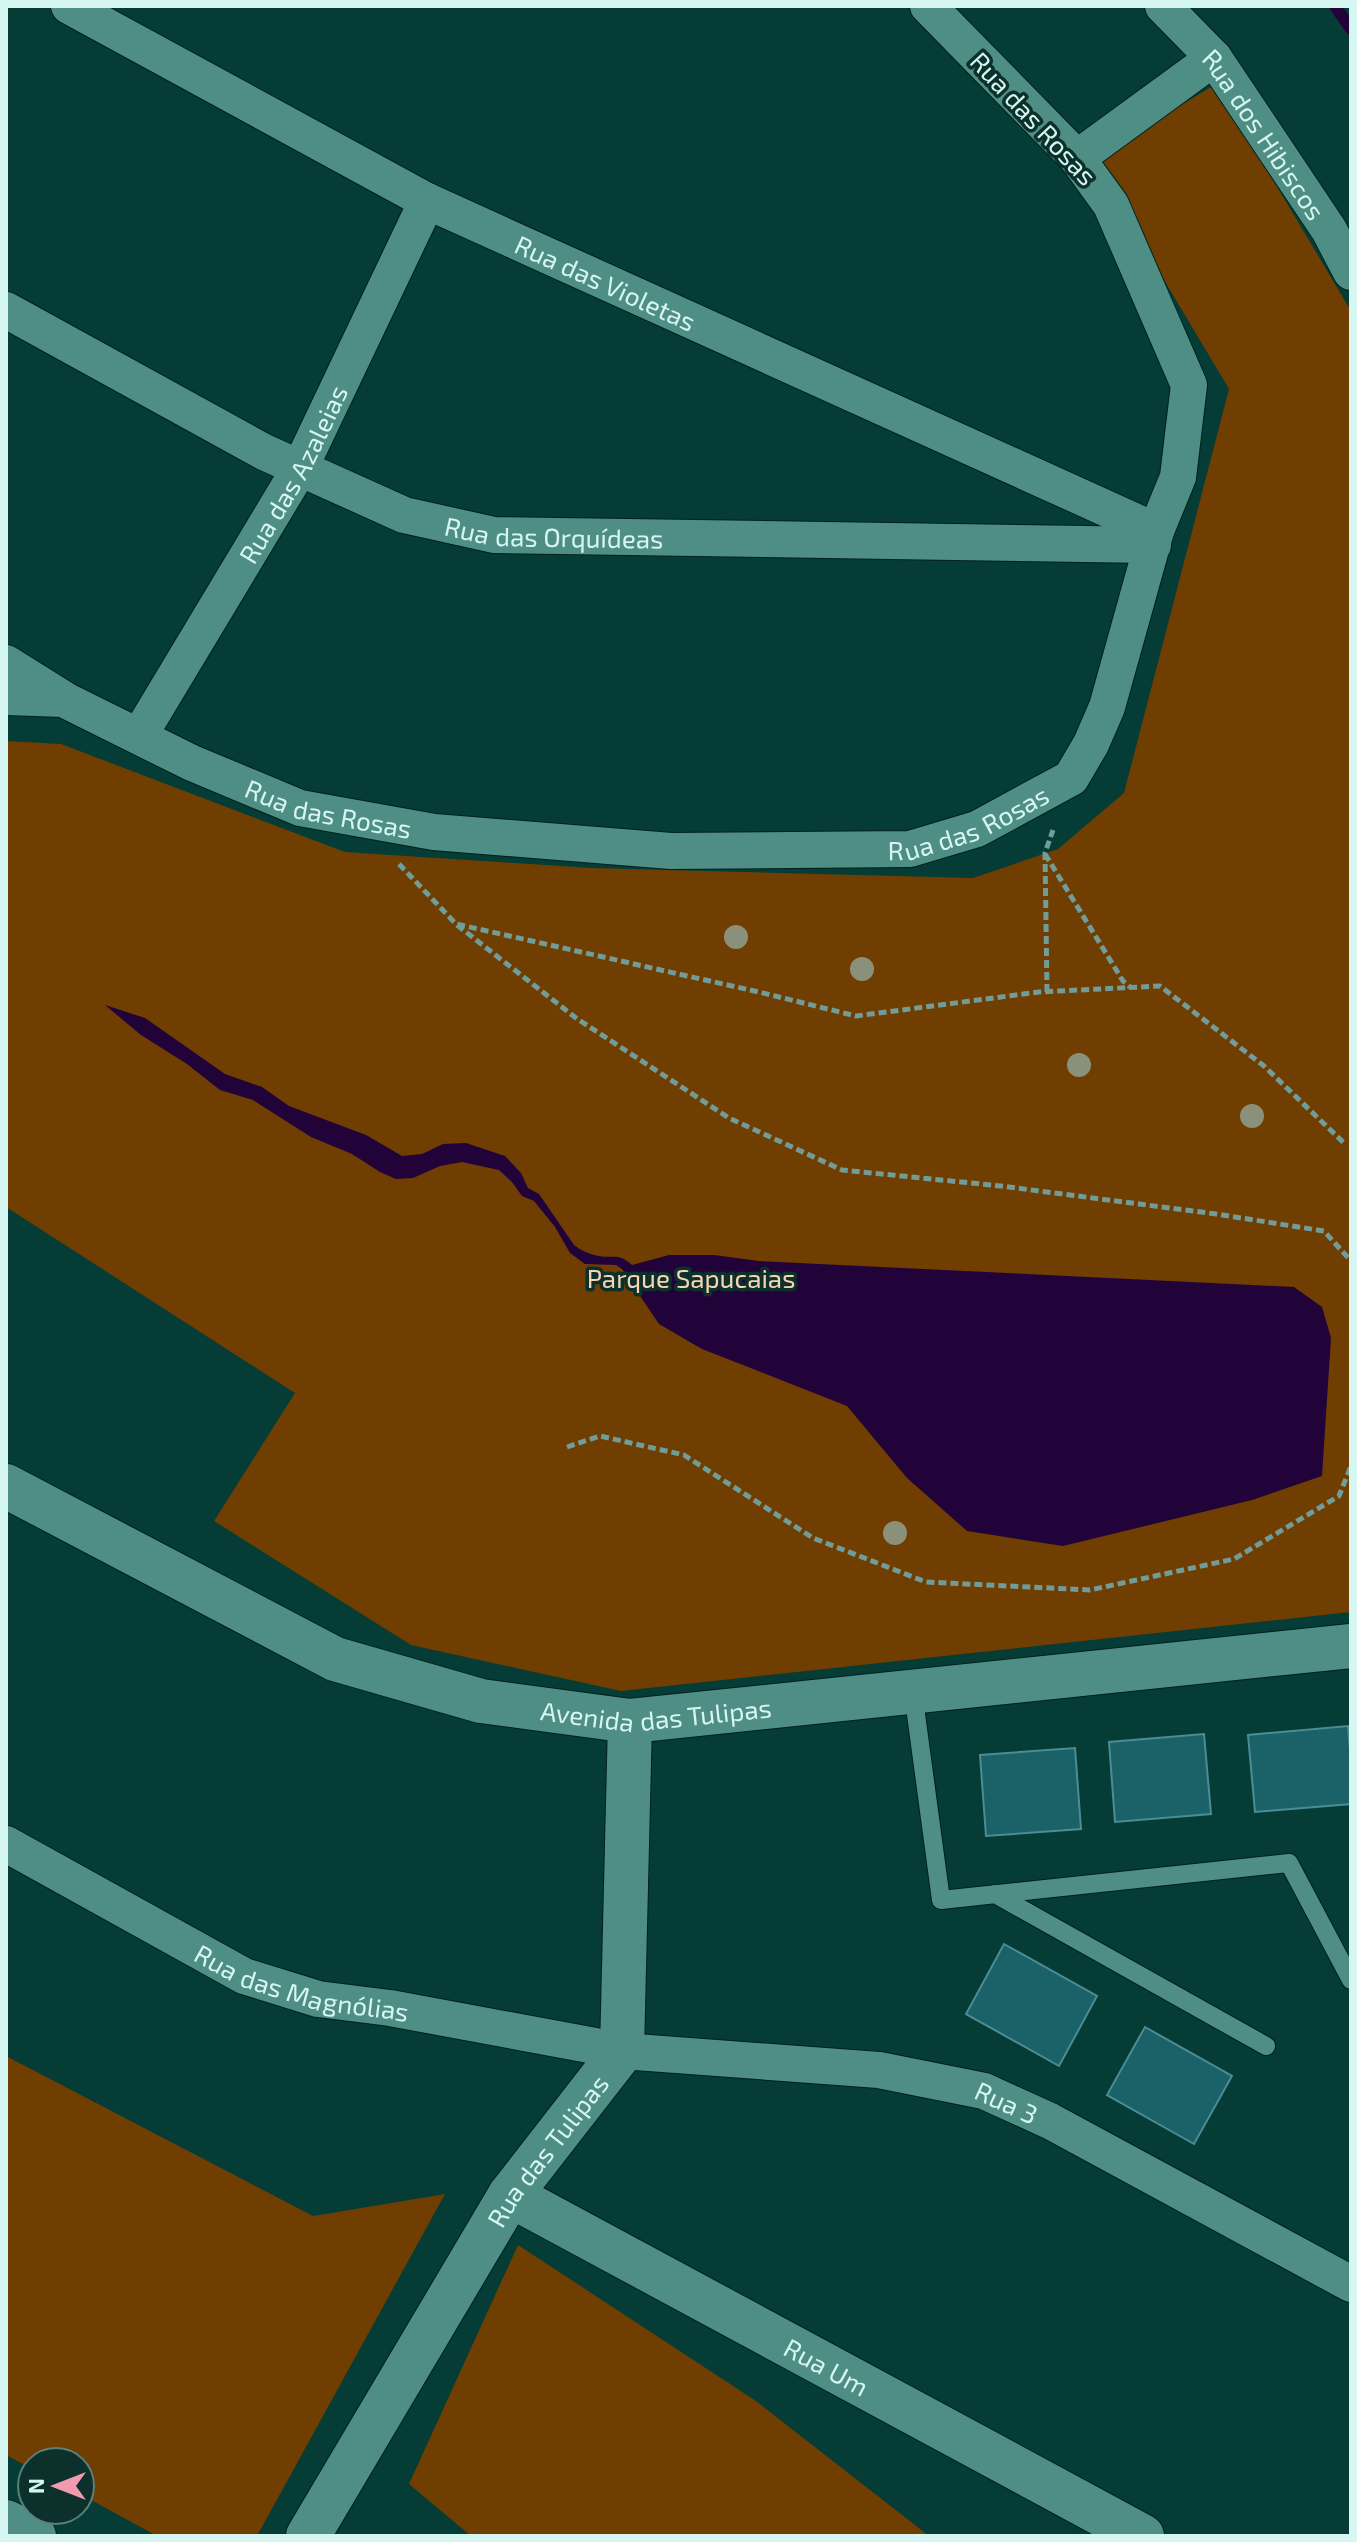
<svg xmlns="http://www.w3.org/2000/svg" width="1357" height="2542" font-family="'Exo 2',sans-serif">
<rect width="100%" height="100%" fill="#053c36"/>
<path fill="#6f3e00" d="M1216,84L1351,311V1612L621,1691L411,1645L214,1521L295,1393L6,1207V741L61,744L345,852L592,868L973,878L1058,849L1124,793L1229,389L1092,159Z
M6,2056L313,2216L445,2194L257,2536H157L80,2494V2462H32V2469L6,2455Z
M518,2245L756,2401L929,2536H471L409,2484Z"/>
<path fill="#21033a" d="M105,1005L145,1018L225,1074L262,1087L289,1106L366,1135L402,1156L422,1154L443,1144L466,1143L505,1156L521,1173L528,1188L539,1194L574,1245C580,1250 591,1255 599,1256C614,1259 618,1252 632,1265L669,1255H714L759,1261L1294,1287L1322,1307L1331,1338L1322,1476L1252,1500L1063,1546L967,1531L907,1478L847,1406L702,1349L659,1324L622,1269L616,1265L585,1264L570,1253L555,1227L534,1201L522,1196L512,1182L499,1170L462,1162L440,1166L413,1178L396,1179L380,1172L352,1154L311,1137L253,1100L220,1090L187,1064L141,1035Z"/>
<g fill="none" stroke-linecap="round" stroke-linejoin="round">
<path stroke="#21033a" stroke-width="12" d="M1335,6L1351,29"/>
</g>
<path fill="#1b6168" stroke="#4b8d94" stroke-width="2" d="M1348,1726L1351,1762V1804L1255,1812L1248,1735Z
M1204,1734L1211,1814L1115,1822L1109,1742Z
M1075,1748L1081,1829L986,1836L980,1755Z
M1004,1944L1097,1996L1059,2066L966,2014Z
M1145,2027L1232,2076L1194,2144L1107,2095Z"/>
<g fill="none" stroke-linecap="round" stroke-linejoin="round">
<g stroke="#00211d" stroke-width="20">
<path id="lane" d="M913,1692L941,1900L1289,1863L1351,1980
M995,1894L1266,2046"/>
</g>
<g stroke="#00211d" stroke-width="38">
<g id="street">
<path id="s1" d="M69,6L427,201L1156,531"/>
<path id="s2" d="M1163,6L1214,58L1329,230L1351,272"/>
<path d="M1077,158L1214,58"/>
<path id="s3" d="M6,310L264,452L404,515L494,535L1153,545"/>
<path d="M6,663L62,698"/>
<path id="s4" d="M6,697L63,699L192,763L300,808L434,832L671,851L910,849L977,829L1071,778L1091,744L1107,707L1156,531L1178,477L1189,385L1111,205L1077,158L928,6"/>
<path id="s5" d="M139,736L300,468L427,201"/>
<path id="s6" d="M6,1844L244,1976L318,1999L390,2008L622,2051L879,2070L984,2091L1050,2121L1351,2284"/>
</g>
</g>
<g stroke="#00211d" stroke-width="46">
<g id="secondary">
<path id="s7" d="M6,1486L335,1659L481,1701L630,1721L1351,1646"/>
<path id="s8" d="M510,2195L1142,2536"/>
<path d="M6,2522L34,2536"/>
<path id="s9" d="M308,2536L510,2195L622,2051L630,1721"/>
</g>
</g>
<path stroke="#719c97" stroke-width="5" stroke-dasharray="8 4" stroke-linecap="butt" d="M1045,854L1123,981L1130,987
M399,864L456,924L759,992L856,1016L1039,992L1160,986L1264,1066L1344,1143
M457,925L576,1018L729,1118L842,1170L1001,1186L1216,1214L1324,1231L1351,1261
M1047,992L1045,853L1053,830
M567,1447L600,1436L684,1455L813,1538L926,1582L1090,1590L1234,1559L1339,1496L1351,1466"/>
<use href="#lane" stroke="#4e8e85" stroke-width="18"/>
<use href="#street" stroke="#4e8e85" stroke-width="36"/>
<use href="#secondary" stroke="#4e8e85" stroke-width="44"/>
</g>
<g fill="#8b907b">
<circle cx="736" cy="937" r="12"/>
<circle cx="862" cy="969" r="12"/>
<circle cx="1079" cy="1065" r="12"/>
<circle cx="1252" cy="1116" r="12"/>
<circle cx="895" cy="1533" r="12"/>
</g>
<g text-anchor="middle" dominant-baseline="central" stroke-width="7" stroke-linejoin="round" paint-order="stroke">
<g font-size="26" fill="#d6f6f1" stroke="#0c302b">
<text transform="translate(1034 118) rotate(47)">Rua das Rosas</text>
<text stroke="none"><textPath href="#s2" startOffset="164">Rua dos Hibiscos</textPath></text>
<text stroke="none"><textPath href="#s1" startOffset="604">Rua das Violetas</textPath></text>
<text stroke="none"><textPath href="#s5" startOffset="304">Rua das Azaleias</textPath></text>
<text stroke="none"><textPath href="#s3" startOffset="600">Rua das Orquídeas</textPath></text>
<text stroke="none"><textPath href="#s4" startOffset="346">Rua das Rosas</textPath></text>
<text stroke="none"><textPath href="#s4" startOffset="994">Rua das Rosas</textPath></text>
<text stroke="none"><textPath href="#s7" startOffset="700">Avenida das Tulipas</textPath></text>
<text stroke="none"><textPath href="#s6" startOffset="330">Rua das Magnólias</textPath></text>
<text stroke="none"><textPath href="#s6" startOffset="1048">Rua 3</textPath></text>
<text stroke="none"><textPath href="#s9" startOffset="454">Rua das Tulipas</textPath></text>
<text stroke="none"><textPath href="#s8" startOffset="360">Rua Um</textPath></text>
</g>
<g font-size="26" fill="#f9d4b3" stroke="#0c302b">
<text x="691" y="1277">Parque Sapucaias</text>
</g>
</g>
<rect width="1357" height="2542" fill="none" stroke="#d6f6f1" stroke-width="16"/>
<g transform="translate(56 2486) rotate(270)"><circle r="38" fill="#0c302b" stroke="#5d7f7a" stroke-width="2"/>
<path d="M0-6L14 30L0 20L-14 30Z" fill="#f29aaf"/>
<text y="-12" font-size="22" font-weight="bold" text-anchor="middle" fill="#d6f6f1">N</text>
</g>
</svg>
